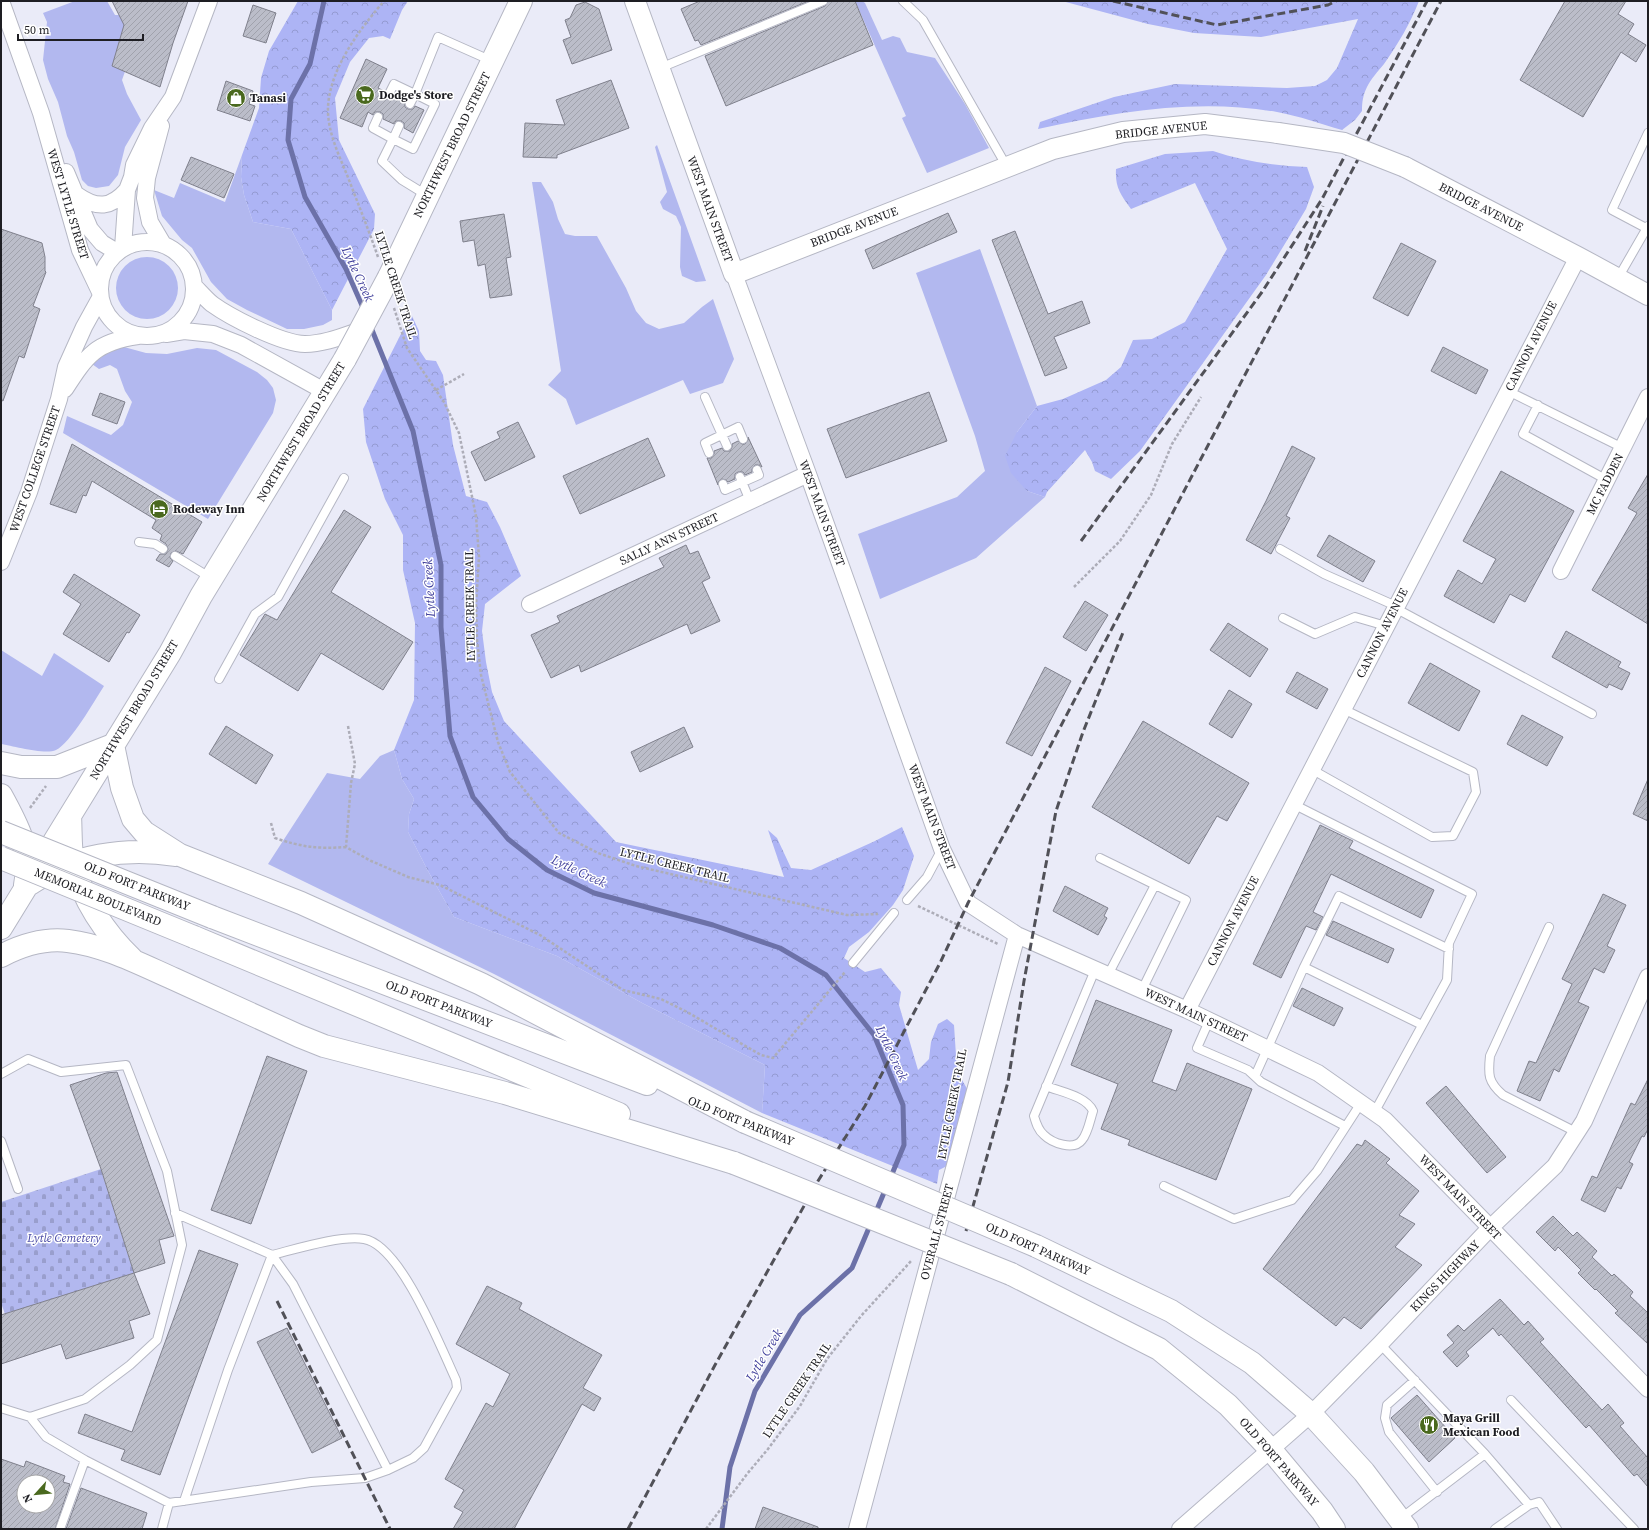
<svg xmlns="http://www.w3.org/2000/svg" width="1649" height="1530" font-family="'Source Serif 4',serif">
<defs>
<pattern id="forest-crowns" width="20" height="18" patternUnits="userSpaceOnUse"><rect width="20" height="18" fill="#adb4f5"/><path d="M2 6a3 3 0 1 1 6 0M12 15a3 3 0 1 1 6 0" fill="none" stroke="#949ad2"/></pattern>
<pattern id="cemetery-stones" width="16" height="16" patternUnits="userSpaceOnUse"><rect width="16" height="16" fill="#b2b8ef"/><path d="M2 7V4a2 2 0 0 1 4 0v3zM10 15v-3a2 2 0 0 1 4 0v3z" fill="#999ecd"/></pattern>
<pattern id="building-hatch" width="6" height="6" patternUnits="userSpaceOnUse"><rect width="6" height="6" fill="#bbbdc9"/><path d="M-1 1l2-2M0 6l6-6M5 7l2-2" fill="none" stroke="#a0a2ac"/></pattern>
</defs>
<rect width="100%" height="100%" fill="#eaebf8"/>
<path fill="#b2b8ef" d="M75,1H107L115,15H127L138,35L122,80L127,94L141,120L125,147L118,175L109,186L96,188L88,186L82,180L74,152L67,136L58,102L48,79L43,60L47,22L43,13Z
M855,1H862L865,3L882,40L893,36L900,38L907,52L935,58L965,104L989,148L927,173L902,118L906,116Z
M657,145L706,281L696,282L682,276L680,267L681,227L676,216L663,209L660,202L667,192L655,147Z
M242,155L241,177L244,195L253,222L291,229L332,310V320L323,325L304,329H287L247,310L227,299L211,282L192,248L182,240L162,216L154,190L174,198L180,183L225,202Z
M532,182H541L553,202L558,219L565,234L575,236H597L626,288L636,311L646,323L659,329L684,323L702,307L713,299L734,359L723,383L690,394L683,380L576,425L566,399L548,385L561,371Z
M980,249L1037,406L1017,432L1027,491L1045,497L976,558L880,599L858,534L957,497L985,471L975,436L916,273Z
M116 288a31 31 0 1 1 62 0a31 31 0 1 1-62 0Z
M124,347L146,353L167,354L197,348L216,350L257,372L267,380L273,388L276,400L273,413L208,519L63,433L67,416L111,435L123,425L132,402L125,391L117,369L110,365L99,369L92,364L110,351Z
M1,650L42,676L54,653L104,686C95,700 70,744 56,750C45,755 13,746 1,744Z
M394,750L402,779L414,799L409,814L408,832L428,871L454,917L557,956L644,1004L765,1065L762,1113L494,974L268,864L327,773L360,779L380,756Z"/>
<path fill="url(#forest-crowns)" d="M298,1H408L402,10L390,39L383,36L369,38L350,62L335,98L339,140L375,214L374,229L332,310L291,229L253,222L244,195L241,177L242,155L259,108L261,78L269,51Z
M1062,1H1419C1410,24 1398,44 1384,64C1378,71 1371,79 1367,87C1363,95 1362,102 1362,111L1355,120L1342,130C1321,124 1299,116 1277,112C1197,98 1116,112 1038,129L1040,122L1114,97L1175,84L1287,88L1315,86L1327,80L1337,68L1358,19L1261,37L1194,33L1148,24Z
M1213,151C1243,161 1275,166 1307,167L1314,187L1306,209L1266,275L1140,451L1111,479L1095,471L1092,462L1085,450L1047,492L1045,497L1027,491L1011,473L1005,456L1017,432L1037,406L1063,399L1106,380L1121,367L1133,340L1152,339L1185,322L1227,249L1195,183L1131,209C1120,194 1115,187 1116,169L1165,154Z
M411,314L419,331L420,351L426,360L436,361L443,375L453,445L466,496L487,502L500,527L521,576L485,604L482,631L486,662L492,692L504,721L616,842L784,877L768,830L777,838L791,868L811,870L875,841L902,827L914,856L903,890L893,905L869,932L849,947L844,958L865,972L881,968L901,992L899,1005L918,1070L929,1059L931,1042L938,1024L947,1019L954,1025L957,1071L979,1110L965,1157L939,1170L937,1184L762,1113L765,1065L644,1004L557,956L454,917L428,871L408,832L409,814L414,799L402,779L394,750L414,700L415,623L403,570V535L385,499L366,442L363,409Z"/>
<path fill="url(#cemetery-stones)" d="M101,1169L134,1273L5,1314L1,1303V1202Z"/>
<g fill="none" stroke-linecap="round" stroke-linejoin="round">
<path stroke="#6c71a8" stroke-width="5" d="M324,1L310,64L291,99L288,140L305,197L346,269L364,310
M370,325L413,431L441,565V627L450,736L473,797L508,839L547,870L594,893L713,925L780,948L826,975L874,1035L903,1105L904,1145L890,1179
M875,1214L886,1188
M722,1529L730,1467L755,1391L800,1315L852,1268L871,1223"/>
</g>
<path fill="url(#building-hatch)" stroke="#7f808c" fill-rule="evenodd" d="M112,1H188L173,43L160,87L112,66L124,25Z
M700,1H809L701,45L698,40L695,41L681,9Z
M828,1H855L873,45L726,106L705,56L825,6Z
M1565,1H1626L1618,14L1634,24L1628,34L1646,45L1636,62L1621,52L1583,117L1520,80Z
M585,2L599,9L612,50L572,64L563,40L571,37L565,20L570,18L576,5Z
M253,5L276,13L266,43L243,36Z
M366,59L387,69L378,88L384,91V95L386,99H390L394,96L405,101V107L408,109H413L415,106L424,110L413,133L404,128V123L401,121H396L394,124L383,119V114L380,112H375L373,115L368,112L362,127L340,118Z
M611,80L629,128L557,155V158L523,157L525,123L565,125L556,100Z
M226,81L253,91L249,104L255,106L250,121L217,110Z
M191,157L234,174L224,198L181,180Z
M948,213L957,232L873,269L865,250Z
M504,214L511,257L506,258L512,295L490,298L485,264L478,266L474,240L463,242L460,221Z
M1,229L42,243L45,257V271L46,272L33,306L40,309L24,358L19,356L3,401L1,400Z
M1015,231L1048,314L1082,301L1090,323L1054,337L1067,368L1045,376L992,240Z
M1401,243L1436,261L1408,316L1373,298Z
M1443,347L1488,370L1476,394L1431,371Z
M929,392L947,441L846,478L827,429Z
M100,393L125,402L117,424L92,415Z
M518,422L535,457L485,481L471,452L500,438L497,432Z
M748,437L762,467L758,465H755L752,469V472L745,475L743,472H738L735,474V479L728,482L726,480L722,479L719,481L718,485L707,458H711L714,454V451L722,448L724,451H730L732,447V444L738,441L742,444H745L748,440Z
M648,438L665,476L580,514L563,476Z
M72,444L202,522L183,554L176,551L171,553L170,558L173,561L169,567L156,560L160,554H166L168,549L166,544L160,540L162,535L152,528L156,520L92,481L86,496L83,495L76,513L50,504Z
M1292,446L1315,458L1286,516L1290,518L1271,554L1246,540L1266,501Z
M1501,471L1574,511L1525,602L1510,594L1494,623L1444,596L1458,570L1482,584L1496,559L1463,541Z
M1648,474V624L1592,590L1637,513L1628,508Z
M344,510L371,527L331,592L413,642L383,690L321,653L298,691L240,655L265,614L277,620Z
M1329,535L1375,561L1363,582L1317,556Z
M686,545L690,554L698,551L710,578L702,582L720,621L691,634L687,624L581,672L579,665L551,678L531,635L560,622L557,616L664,567L659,558Z
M74,574L140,615L129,633L127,632L109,662L63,634L81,604L63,592Z
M1085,601L1108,615L1086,651L1063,637Z
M1228,623L1268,649L1250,677L1210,650Z
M1566,631L1621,662L1618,667L1630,673L1622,690L1609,684L1607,688L1552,657Z
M1430,663L1480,691L1459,731L1408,703Z
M1045,667L1071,681L1032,756L1006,743Z
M1297,672L1328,689L1317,709L1286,692Z
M1229,690L1252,704L1232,738L1209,724Z
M1522,715L1563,737L1547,766L1507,744Z
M1143,721L1249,783L1227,821L1217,816L1189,864L1092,807Z
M226,726L273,755L256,784L209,754Z
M684,727L693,747L640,772L631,752Z
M1648,779V821L1633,814Z
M1320,825L1353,841L1349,848L1434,890L1421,918L1331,874L1313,912L1323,917L1316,930L1306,926L1281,978L1253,964Z
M1065,886L1108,908L1104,916L1107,918L1098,935L1053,911Z
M1603,894L1626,905L1607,946L1615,950L1604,973L1594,968L1578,1002L1589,1007L1559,1072L1554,1069L1540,1101L1517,1091L1529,1061L1536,1063L1572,984L1562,979Z
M1333,921L1394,949L1388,963L1326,935Z
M1302,988L1343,1008L1334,1026L1293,1006Z
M1096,1000L1172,1030L1152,1082L1176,1091L1187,1063L1252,1089L1216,1180L1128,1145L1130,1140L1101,1129L1118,1084L1071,1065Z
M267,1056L307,1071L251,1224L211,1210Z
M117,1072L174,1236L159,1240L165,1263L134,1273L101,1169L70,1085L106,1073Z
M1648,1079V1129L1644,1137L1642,1136L1629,1162L1633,1164L1621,1189L1617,1187L1605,1212L1581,1200L1592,1176L1597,1178L1631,1103L1635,1105Z
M1446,1086L1506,1157L1487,1173L1426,1103Z
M1365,1140L1390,1159L1386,1163L1419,1191L1399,1215L1415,1224L1395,1247L1422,1265L1361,1329L1344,1317L1336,1326L1263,1269L1357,1144L1362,1146Z
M1553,1216L1573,1236L1577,1232L1597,1251L1592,1257L1612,1276L1614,1274L1633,1292L1630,1296L1648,1313V1344L1615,1313L1618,1311L1596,1289L1595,1290L1578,1273L1581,1270L1558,1247L1555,1251L1536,1232Z
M199,1250L238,1264L160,1475L121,1460L125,1450L78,1433L85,1414L132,1432Z
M134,1273L150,1314L129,1321L134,1338L66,1359L61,1344L1,1364V1315Z
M487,1286L522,1303L519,1309L602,1355L583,1388L601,1398L594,1411L582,1404L514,1529H453L463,1512L454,1507L464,1490L445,1479L486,1403L493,1407L510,1374L456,1344Z
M1500,1299L1524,1325L1528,1321L1544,1339L1540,1342L1602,1410L1608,1404L1624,1423L1620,1426L1648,1458V1487L1637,1474L1634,1476L1589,1425L1586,1428L1501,1334L1499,1336L1493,1328L1466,1352L1469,1356L1457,1367L1443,1352L1454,1343L1447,1335L1458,1325L1464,1331Z
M287,1328L342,1438L312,1453L257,1342Z
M1417,1395L1455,1438L1429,1462L1391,1418Z
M1,1459L24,1467L26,1461L65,1476L63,1482L70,1484L55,1529H1ZM24,1482H48V1506H24Z
M81,1488L147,1513L142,1529H66Z
M763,1507L818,1527V1529H755Z"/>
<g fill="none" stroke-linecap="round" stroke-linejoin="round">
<g stroke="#b5b7c4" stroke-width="10">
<path id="service" d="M903,1L923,20L1007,167
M660,68L823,1
M389,94L394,84L415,94L410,104
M378,117L373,128L393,139L399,126
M428,196L402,180L382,161L393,139L413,149L435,104L415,94L438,37L492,61
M1646,228L1612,210L1648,133
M1618,278L1648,226
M1508,391L1623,448
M705,397L727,446
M1538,405L1523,434L1607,480
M709,453L705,443L738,427L743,439
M740,477L750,501
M723,484L725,490L759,475L757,470
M139,542L155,544L163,549
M1280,549L1324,574L1396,606
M175,556L211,578
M1395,608L1592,714
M1283,618L1315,634L1355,617L1386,626
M219,679L255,614L278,597L344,478
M1311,769L1432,837L1453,836L1476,792L1473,772L1343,709
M1293,804L1472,894L1449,943L1447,980L1374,1113
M1100,858L1186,900L1142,990
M907,900L927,877L942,849
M1549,927L1490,1056C1488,1075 1488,1082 1503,1095L1576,1132
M853,963L894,913
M1304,967L1422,1025
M1108,975L1155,885
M1209,1021L1197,1048L1248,1070L1261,1082L1345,1126
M1,1074L28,1059L61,1072L126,1065L167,1171L182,1245L157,1340L130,1365L85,1399L30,1417L1,1408
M1255,1076L1304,967L1339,896L1449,949
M1046,1086C1061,1092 1086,1096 1093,1111C1090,1120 1088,1133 1082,1140C1074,1151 1052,1143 1044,1135C1038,1130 1036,1123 1034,1116L1095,970
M1,1141L18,1189
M1164,1186L1234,1219L1292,1200L1317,1171L1361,1103
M175,1213L272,1255L293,1284L388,1470
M1380,1344L1485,1454L1400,1519
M1415,1380L1387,1405L1385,1418L1389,1432L1437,1492
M1511,1400L1634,1529
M30,1417L46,1437L85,1460L169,1503L162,1529
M1485,1454L1529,1505
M169,1503L311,1482L365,1478L388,1470L413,1458L424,1448L457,1388L456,1380C441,1348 401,1245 364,1239C341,1235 296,1249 272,1255L228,1370L184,1501
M60,1529L85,1460
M1495,1529L1529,1505L1539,1502L1557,1529"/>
</g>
<g stroke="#b5b7c4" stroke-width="18">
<path id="minor" d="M1,1L41,113L80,250L100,292
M161,126L147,178L145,198L150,222L163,244
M66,172L90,229L102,243L117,252
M77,195C97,209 111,208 127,190
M100 289a47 47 0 1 1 94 0a47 47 0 1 1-94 0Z
M123,248L127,190L132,177L134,165L152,128L173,97L209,1
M734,274L808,474L942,849L968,903L1017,935L1187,1010L1318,1073L1385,1120L1648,1389
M194,286C200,292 206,299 212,304C230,317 282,344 305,344C324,344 343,336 361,330
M166,334L184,331L213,334L241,345L326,392
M65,389C87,355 96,342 138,336
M1,562L29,492L59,399L66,367L84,327L100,298
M1561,571L1648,397
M530,604L808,474
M1187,1010L1578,257
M857,1529L1017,935
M1180,1529L1311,1414L1380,1344L1490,1228L1555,1166L1584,1121L1648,977"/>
</g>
<g stroke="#b5b7c4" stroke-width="22">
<path id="tertiary" d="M635,1L734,274L1053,149L1123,132L1205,124L1278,133
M1405,167L1578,257L1648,295"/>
</g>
<g stroke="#b5b7c4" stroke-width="24">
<path id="primary" d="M389,277L521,1
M113,745L122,788L133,819L144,832L180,855L301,903L481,984L745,1122
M1,763L21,767H57L113,745
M1,795C17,824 32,851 25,885
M70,816C71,831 70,848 73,862C82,899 105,933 132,959
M30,884C72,855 126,847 175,855
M212,917L647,1084
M1,928L170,653L201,596L345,359
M194,937L619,1114
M1,956C22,945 44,938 68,941C104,945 142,965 174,979C215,998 257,1017 299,1036L324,1046L505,1093L734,1163
M1036,1246L1171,1311L1252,1363L1311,1414L1364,1472L1407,1529
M1011,1274L1159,1349L1228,1405L1271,1450L1322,1511L1334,1529"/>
</g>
<path stroke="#adadb8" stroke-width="2.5" stroke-dasharray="3 2" stroke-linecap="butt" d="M378,257C369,231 359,206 349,180C340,157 327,132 328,107C330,68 360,29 384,1
M394,308L407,348L444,402L459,433L476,516L479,557L476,605L477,640L481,675L498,742L510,772L559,833L598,853L636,866L847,915L878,914
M436,390L464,374
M1074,587L1120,541L1151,495L1172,444L1201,397
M348,726L355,764L351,783L346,847L369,860L408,877L440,885L540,935L623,990L661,999L687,1012L761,1055L773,1058L845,972
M30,808L46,786
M271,823L275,838C301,847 318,849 346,847
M918,906L998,944
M706,1529L747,1474L768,1449L800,1406L827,1359L861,1316L912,1260"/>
<use href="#service" stroke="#fff" stroke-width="8"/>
<use href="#minor" stroke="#fff" stroke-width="16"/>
<use href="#tertiary" stroke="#fff" stroke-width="20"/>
<use href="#primary" stroke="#fff" stroke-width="22"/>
<path stroke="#515158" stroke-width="3" stroke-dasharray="8 4" stroke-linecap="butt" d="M1113,1L1217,25L1328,5L1336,1
M1305,251L1323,206
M1081,541L1262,292L1322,199L1427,1
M966,1231L1008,1082L1024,981L1056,811L1083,732L1124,630
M277,1301L390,1529
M628,1529L715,1365L818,1181L865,1106L941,961L968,903L1441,1"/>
<g stroke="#b5b7c4" stroke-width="22" stroke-linecap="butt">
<path id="tertiary-bridge" d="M1278,133L1344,143L1405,167"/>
</g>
<g stroke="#b5b7c4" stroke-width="24" stroke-linecap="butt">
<path id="primary-bridge" d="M345,359L389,277
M1,832L212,917
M1,858L194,937
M745,1122L1036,1246
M734,1163L1011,1274"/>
</g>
<use href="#tertiary-bridge" stroke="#fff" stroke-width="20"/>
<use href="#primary-bridge" stroke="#fff" stroke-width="22"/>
</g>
<defs>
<g id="supermarket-disc" transform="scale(1)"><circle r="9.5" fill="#4a691e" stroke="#fff"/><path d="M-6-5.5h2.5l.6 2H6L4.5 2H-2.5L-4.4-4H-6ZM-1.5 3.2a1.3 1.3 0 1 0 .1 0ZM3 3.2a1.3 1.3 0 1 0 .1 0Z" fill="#fff"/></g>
<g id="shop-disc" transform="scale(1)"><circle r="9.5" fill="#4a691e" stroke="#fff"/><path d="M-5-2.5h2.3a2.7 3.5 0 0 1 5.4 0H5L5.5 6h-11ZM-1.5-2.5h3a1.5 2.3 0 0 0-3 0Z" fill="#fff"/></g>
<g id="hotel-disc" transform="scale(1)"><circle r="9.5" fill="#4a691e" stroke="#fff"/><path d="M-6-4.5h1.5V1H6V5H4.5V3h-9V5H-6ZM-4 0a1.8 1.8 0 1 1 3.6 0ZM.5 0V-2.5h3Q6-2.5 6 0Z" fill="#fff"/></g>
<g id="restaurant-disc" transform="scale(1)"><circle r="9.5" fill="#4a691e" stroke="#fff"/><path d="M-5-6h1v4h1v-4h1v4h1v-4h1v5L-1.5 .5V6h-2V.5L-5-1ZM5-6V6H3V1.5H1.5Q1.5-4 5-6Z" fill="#fff"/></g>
</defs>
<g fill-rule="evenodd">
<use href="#supermarket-disc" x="365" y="95"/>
<use href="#shop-disc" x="236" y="98"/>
<use href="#hotel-disc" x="159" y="509"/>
<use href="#restaurant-disc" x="1429" y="1425"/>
</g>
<g text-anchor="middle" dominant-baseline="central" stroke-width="3" stroke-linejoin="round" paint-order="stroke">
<g font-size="12" font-weight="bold" fill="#1e1e23" stroke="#fff" text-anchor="start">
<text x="379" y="95">Dodge's Store</text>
<text x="250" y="98">Tanasi</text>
<text x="173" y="509">Rodeway Inn</text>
<text x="1443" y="1418">Maya Grill<tspan x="1443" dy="14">Mexican Food</tspan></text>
</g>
<g font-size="12" fill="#1e1e23" stroke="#fff">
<text transform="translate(1161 130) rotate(-6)">BRIDGE AVENUE</text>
<text transform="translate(452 145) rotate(-64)">NORTHWEST BROAD STREET</text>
<text transform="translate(68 204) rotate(73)">WEST LYTLE STREET</text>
<text transform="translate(1481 207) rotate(27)">BRIDGE AVENUE</text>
<text transform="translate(710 209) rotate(70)">WEST MAIN STREET</text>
<text transform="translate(854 227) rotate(-21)">BRIDGE AVENUE</text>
<text transform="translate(396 285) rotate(72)">LYTLE CREEK TRAIL</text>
<text transform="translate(1531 346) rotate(-63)">CANNON AVENUE</text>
<text transform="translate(301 432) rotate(-59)">NORTHWEST BROAD STREET</text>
<text transform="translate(35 469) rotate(-71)">WEST COLLEGE STREET</text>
<text transform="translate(1605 484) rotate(-63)">MC FADDEN</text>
<text transform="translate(822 513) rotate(70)">WEST MAIN STREET</text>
<text transform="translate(669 539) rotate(-25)">SALLY ANN STREET</text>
<text transform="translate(470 605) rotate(-91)">LYTLE CREEK TRAIL</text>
<text transform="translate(1382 633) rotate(-63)">CANNON AVENUE</text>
<text transform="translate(134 710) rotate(-59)">NORTHWEST BROAD STREET</text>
<text transform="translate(932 817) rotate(69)">WEST MAIN STREET</text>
<text transform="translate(675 865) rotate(14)">LYTLE CREEK TRAIL</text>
<text transform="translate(137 886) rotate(22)">OLD FORT PARKWAY</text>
<text transform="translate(98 897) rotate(22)">MEMORIAL BOULEVARD</text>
<text transform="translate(1233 921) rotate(-63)">CANNON AVENUE</text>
<text transform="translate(439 1004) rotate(21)">OLD FORT PARKWAY</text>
<text transform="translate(1196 1015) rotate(25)">WEST MAIN STREET</text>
<text transform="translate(952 1104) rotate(-79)">LYTLE CREEK TRAIL</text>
<text transform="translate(741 1121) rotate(22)">OLD FORT PARKWAY</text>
<text transform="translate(1460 1197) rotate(46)">WEST MAIN STREET</text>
<text transform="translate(937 1232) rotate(-75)">OVERALL STREET</text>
<text transform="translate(1038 1249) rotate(24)">OLD FORT PARKWAY</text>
<text transform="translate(1445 1276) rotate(-46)">KINGS HIGHWAY</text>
<text transform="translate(797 1390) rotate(-56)">LYTLE CREEK TRAIL</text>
<text transform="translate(1279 1462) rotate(49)">OLD FORT PARKWAY</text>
</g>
<g font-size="12" font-style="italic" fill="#4949a5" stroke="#fff">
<text x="64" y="1238">Lytle Cemetery</text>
</g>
<g font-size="13" font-style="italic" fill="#42419c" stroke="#fff">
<text transform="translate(358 274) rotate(65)">Lytle Creek</text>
<text transform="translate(429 588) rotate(-93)">Lytle Creek</text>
<text transform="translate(579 871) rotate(25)">Lytle Creek</text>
<text transform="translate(892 1053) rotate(65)">Lytle Creek</text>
<text transform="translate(764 1355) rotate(-59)">Lytle Creek</text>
</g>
</g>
<rect width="1649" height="1530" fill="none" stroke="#1e1e23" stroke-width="4"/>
<g transform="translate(36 1494) rotate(243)"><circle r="19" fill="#ffffff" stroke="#a5a5a7"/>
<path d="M0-3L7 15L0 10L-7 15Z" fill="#4a691e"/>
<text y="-6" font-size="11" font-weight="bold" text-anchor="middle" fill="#1e1e23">N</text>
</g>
<path d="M18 34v6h125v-6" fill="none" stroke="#1e1e23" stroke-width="2"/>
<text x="24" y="34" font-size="12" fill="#1e1e23" stroke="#ffffff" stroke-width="3" paint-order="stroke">50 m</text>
</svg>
